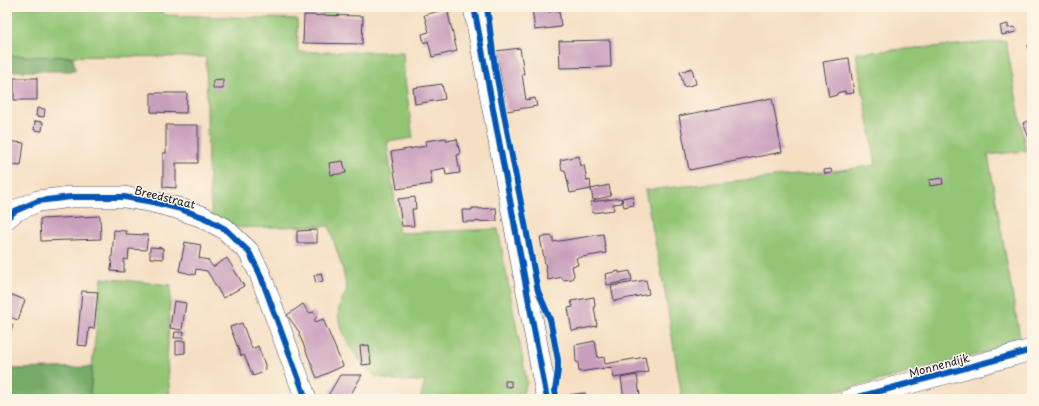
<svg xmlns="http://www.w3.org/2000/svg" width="1039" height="406" font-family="'Playpen Sans',sans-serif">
<rect width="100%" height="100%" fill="#fcf5e5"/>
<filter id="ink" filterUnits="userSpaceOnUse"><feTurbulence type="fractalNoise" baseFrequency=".025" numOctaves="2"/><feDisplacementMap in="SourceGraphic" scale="8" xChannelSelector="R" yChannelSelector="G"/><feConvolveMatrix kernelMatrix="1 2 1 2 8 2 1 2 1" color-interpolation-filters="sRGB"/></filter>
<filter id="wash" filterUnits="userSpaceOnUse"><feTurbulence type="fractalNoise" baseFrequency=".012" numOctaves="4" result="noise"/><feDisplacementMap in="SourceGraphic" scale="16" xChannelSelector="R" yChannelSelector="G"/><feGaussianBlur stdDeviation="0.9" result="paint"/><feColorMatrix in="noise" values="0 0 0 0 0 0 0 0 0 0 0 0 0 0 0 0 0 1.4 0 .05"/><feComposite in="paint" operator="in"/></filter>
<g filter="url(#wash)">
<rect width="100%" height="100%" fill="#f5dec2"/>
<path fill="#93c575" stroke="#5a7458" d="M7,7H162L163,15L297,19L298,52H403L404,72L413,138L387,142L399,233L498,229L527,383L520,399H420L425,381C408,381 391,382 376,376C362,370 342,335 339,320C336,310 342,299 347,291L343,270L329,226L224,228L212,218L208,164L206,57L7,56Z
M316,7H341L334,16L322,15Z
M1006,41L1026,151L988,155L1021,343L810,399H682L665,292L645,190L835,171L876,165L856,53Z
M102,278L171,285L167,361L170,399H90L92,367Z"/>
<path fill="#76aa66" stroke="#4c6650" d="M7,56L73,57L75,71H7Z
M92,367L90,399H7V369Z"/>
<g id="blocks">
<path fill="#c99dbc" d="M547,7L549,12L559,10L561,27L535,30L532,9Z
M447,9L457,51L432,57L428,41L424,43L422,34L429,32L424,15Z
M304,15L363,16L362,44L303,43Z
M1008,24V28L1015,27L1016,32L1002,35L1000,26Z
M610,40L611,67L560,68L559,41Z
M1032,44V58L1030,59L1028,45Z
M520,48L524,74H522L526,100L535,98L537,106L507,111L496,51Z
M849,58L854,93L845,94V91L837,93V95L829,97L823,62Z
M692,68L696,84L684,87L680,72Z
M14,78H37V100H14Z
M223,79V89H213V80Z
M442,84L445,99L415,104L413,88Z
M151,93H187L186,113L151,112Z
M772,98L782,152L689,170L679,116Z
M37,108L45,109L44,117L36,116Z
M1031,119L1032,137L1029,138L1023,123Z
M35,121L43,122L42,131L34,130Z
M166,125H198V163H176V188L163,187V153H166Z
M446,138L447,141L457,139L460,154L457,155L460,173L446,175L445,168L430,171L432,184L397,189L391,152L426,146L425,141Z
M7,141L24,143L21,166L7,164Z
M579,156L581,166L584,165L587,181L590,180L591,189L609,185L611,196L593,200L591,189L570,193L565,170H562L560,160Z
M343,161L346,173L331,175L329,163Z
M831,169L832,173L825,174L824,170Z
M942,178L943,184L930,186L929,180Z
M633,196L634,205L624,207L622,198Z
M415,197L416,209H412L414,226H402L398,199Z
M621,198L622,203L613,204L614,210L592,213L591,202Z
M472,208H479V209L496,208L497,221L463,222L462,210H472Z
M100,216L101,239L41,241L40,219Z
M114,230L126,231V234L148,235L146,250L129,249L128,260L124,259V272L111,271Z
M317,230V243H297V231Z
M603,234L606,253L576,258L578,265L572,266L574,275L572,279L563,280L562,277L548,280L540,237L550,236L553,237V242Z
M185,242L201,245L199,258L208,260L213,267L227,258L244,286L223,298L207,271L196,269L195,275L179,271Z
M150,247L163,248V259L150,258Z
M619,271V273L630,271L632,280L607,285L605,274Z
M321,273L323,281L316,283L314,275Z
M646,280L649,294L614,301L611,286Z
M82,291L98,292L94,329L89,328L87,346L77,345Z
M10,294L25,300L18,320L9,317L10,314L7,313V302Z
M594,297L595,306H594L597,326L572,331L568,308L573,307L571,301Z
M174,301L186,303L182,330L170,328Z
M303,304L309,313L314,312L317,317L314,320L316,322L323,319L343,366L317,378L299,334L300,333L287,315Z
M7,323L13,325L7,342Z
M242,323L252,349L258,346L265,365V368L264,372L253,376L244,355L241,356L230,327Z
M175,332H184L183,338H174Z
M176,341H185V353L176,354Z
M595,341L598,358L604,357L605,364L645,357L648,372L614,378L612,367L579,372L578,362H576L575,345Z
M369,345L371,364L362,365L360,346Z
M340,375H362L348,399H326Z
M637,375L640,396L624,399L621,378Z
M505,381H511V387L505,386Z
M585,393L587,399H570L569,395Z"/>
</g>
</g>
<g filter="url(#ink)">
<use href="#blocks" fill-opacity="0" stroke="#423e4f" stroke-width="1"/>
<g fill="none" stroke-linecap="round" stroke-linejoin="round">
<g stroke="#423e4f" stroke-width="22">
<path id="minor" d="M474,7L547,399
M7,218L15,211L38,201L71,197H124L153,202L177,208L203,217L225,229L249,252L260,274L306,399
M851,399L1032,350"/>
</g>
<use href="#minor" stroke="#fff" stroke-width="21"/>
<g stroke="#fcf5e5" stroke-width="8">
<path id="cycleway" d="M474,7L547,399
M487,7L495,68L538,291L550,319L558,360V370L555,391L557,399
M7,218L15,211L38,201L71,197H124L153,202L177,208L203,217L225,229L249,252L260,274L306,399
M851,399L1032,350"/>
</g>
<use href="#cycleway" stroke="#0057b8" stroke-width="6"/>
</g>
</g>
<g text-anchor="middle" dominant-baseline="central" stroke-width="3" stroke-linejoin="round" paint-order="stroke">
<g font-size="11" fill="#22223b" stroke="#fcf5e5">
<text transform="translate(165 197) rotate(14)">Breedstraat</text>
<text transform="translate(939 365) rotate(-15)">Monnendijk</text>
</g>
</g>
<rect width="1039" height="406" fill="none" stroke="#fcf5e5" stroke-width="24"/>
</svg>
